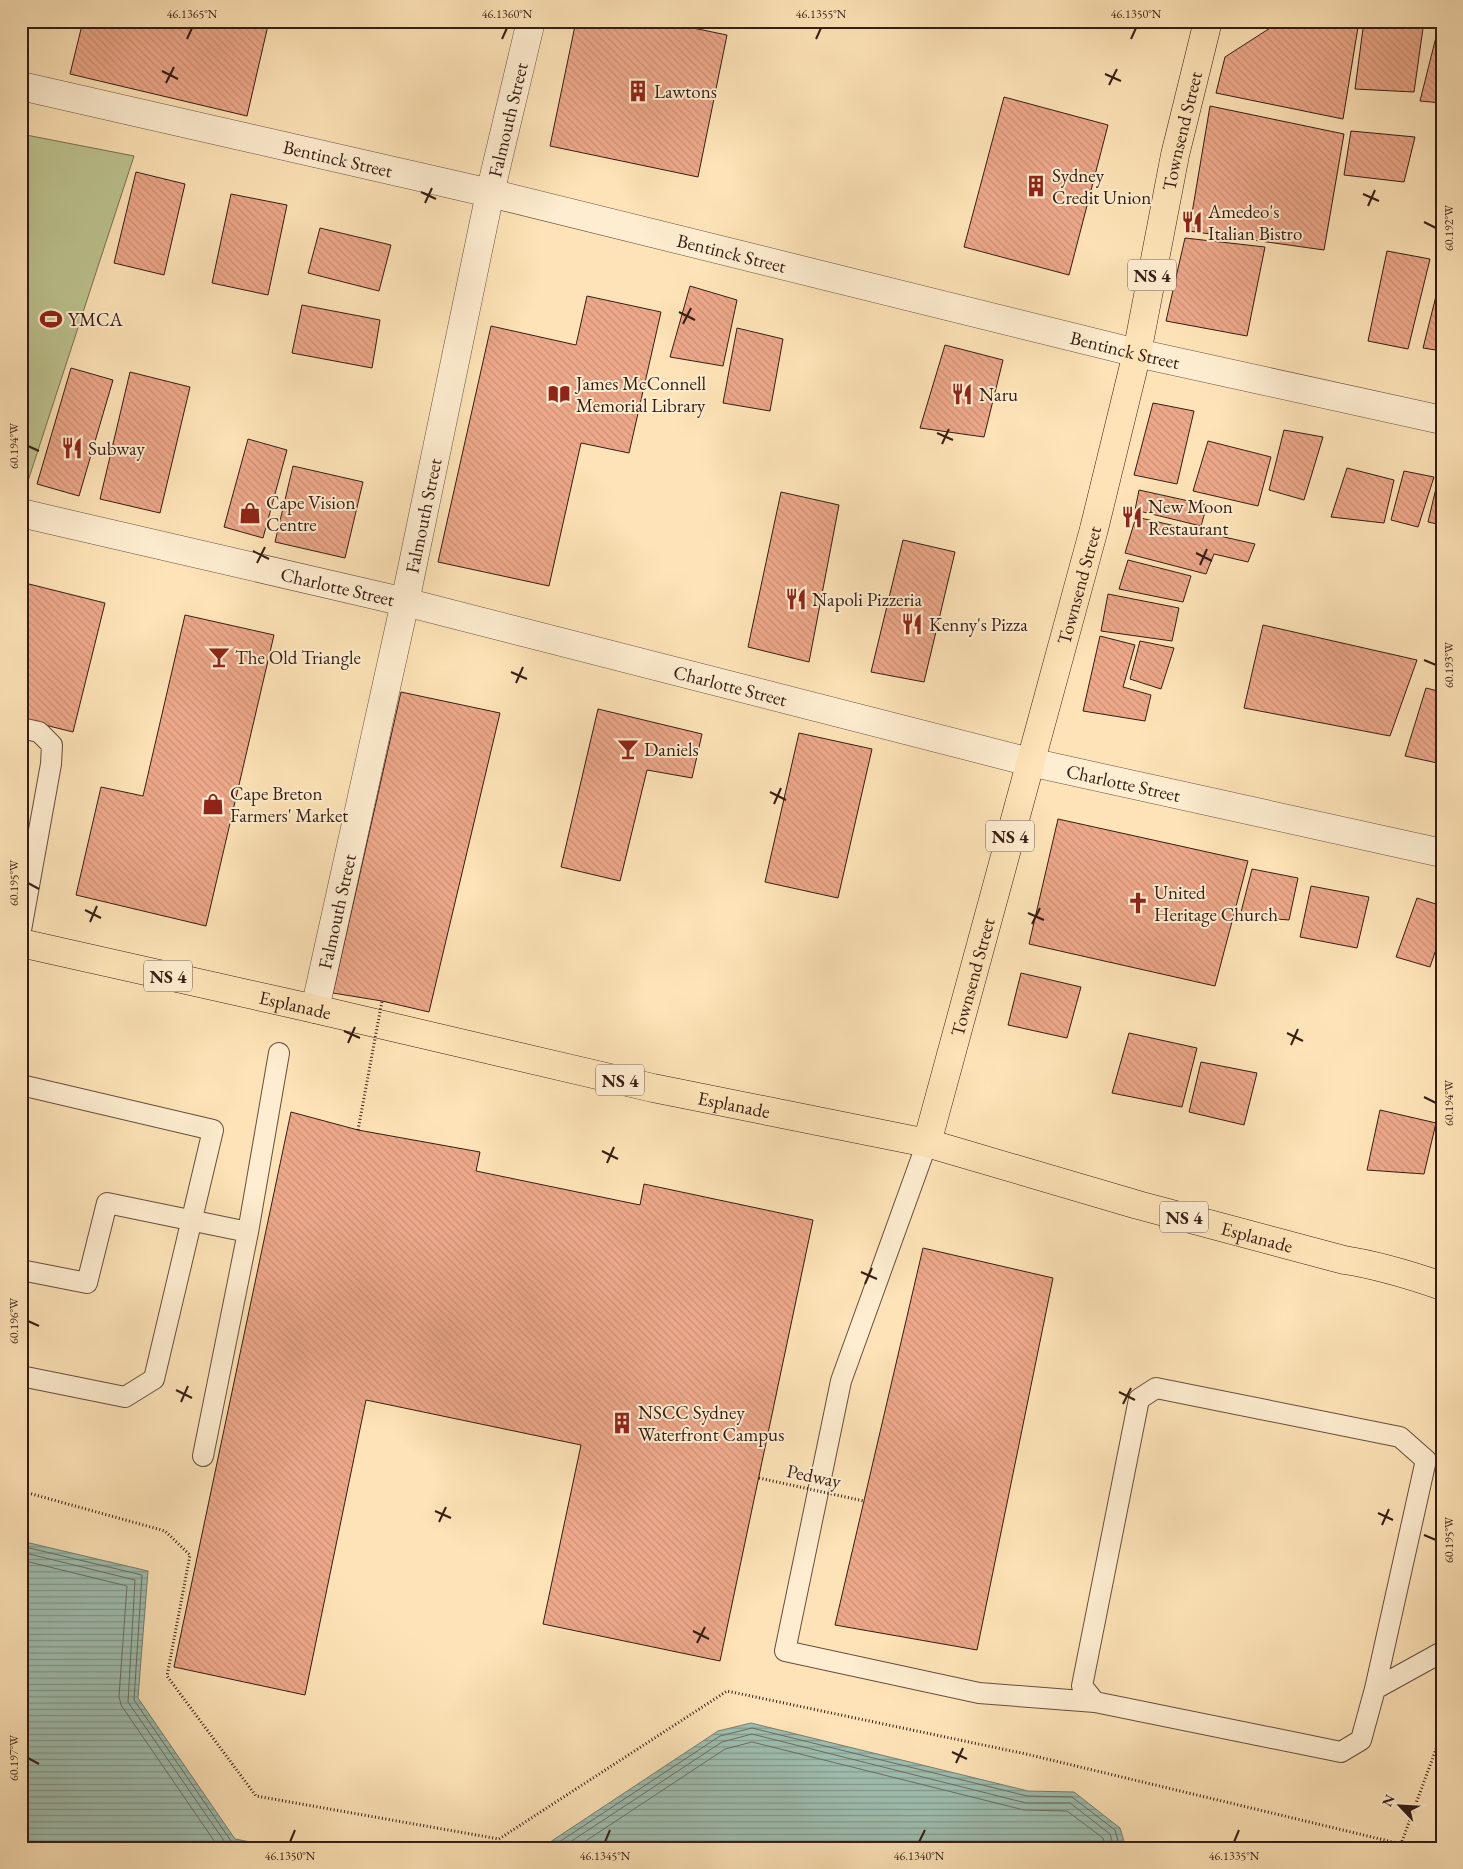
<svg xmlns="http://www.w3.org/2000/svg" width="1463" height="1869" font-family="'EB Garamond',serif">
<defs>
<pattern id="water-rules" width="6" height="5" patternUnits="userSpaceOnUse" patternTransform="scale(1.25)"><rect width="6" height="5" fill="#9fbeb0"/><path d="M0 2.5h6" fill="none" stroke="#829a8e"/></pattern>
<pattern id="building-back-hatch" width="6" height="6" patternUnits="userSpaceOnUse" patternTransform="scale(1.25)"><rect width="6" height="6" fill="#eda88a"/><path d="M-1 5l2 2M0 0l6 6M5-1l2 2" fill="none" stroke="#cc9076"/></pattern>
</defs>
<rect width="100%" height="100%" fill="#fde3b7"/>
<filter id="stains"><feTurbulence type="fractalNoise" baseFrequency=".004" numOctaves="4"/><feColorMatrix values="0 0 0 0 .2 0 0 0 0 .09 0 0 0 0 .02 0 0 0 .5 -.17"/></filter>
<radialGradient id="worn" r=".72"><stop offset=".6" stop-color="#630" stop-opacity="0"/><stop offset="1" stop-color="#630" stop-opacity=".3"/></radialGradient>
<path fill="#bdc490" stroke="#797052" d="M21,134L134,156L27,484L21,482Z"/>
<path fill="url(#water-rules)" stroke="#757e71" d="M21,1541L148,1571L138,1698L235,1839L283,1848H21Z
M751,1723L1028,1791L1074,1792L1120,1828L1126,1848H541L718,1731Z"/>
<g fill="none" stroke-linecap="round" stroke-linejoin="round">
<path stroke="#6a6e62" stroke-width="1" d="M21,1546L142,1575L134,1700L231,1841L235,1844L256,1848
M21,1552L135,1580L128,1702L229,1848
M21,1560L127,1586L119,1696L121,1705L219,1848
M550,1848L720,1736L752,1728L1027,1796L1072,1797L1115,1830L1120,1848
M561,1848L722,1742L752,1734L1026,1803H1070L1110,1834L1114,1848
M575,1848L725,1749L752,1742L1024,1810L1067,1811L1103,1838L1106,1848"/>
</g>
<path fill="url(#building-back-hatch)" stroke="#351d13" d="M83,21H269L247,116L70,74Z
M576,21H659L727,35L698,177L550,146Z
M1281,21H1359L1343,119L1216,93L1225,57Z
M1364,21H1424L1414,92L1355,89Z
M1440,21H1442V103L1420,101Z
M1004,97L1108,125L1069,275L964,247Z
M1210,106L1344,134L1324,250L1189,231Z
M1351,131L1415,137L1404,182L1344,175Z
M136,172L185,184L164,275L114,263Z
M231,194L287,205L268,295L212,283Z
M320,228L391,245L379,291L308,273Z
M1185,238L1265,247L1247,336L1166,321Z
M1387,251L1430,259L1408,349L1368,341Z
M1442,272V351L1423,348Z
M690,286L737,300L723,366L670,357Z
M587,296L661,312L629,453L581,443L549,586L438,562L491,326L576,345Z
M302,305L380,320L372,368L292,353Z
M737,328L783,339L770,411L723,403Z
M945,345L1003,360L984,437L920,428Z
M71,368L113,380L79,496L37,484Z
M130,372L190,387L160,513L100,499Z
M1153,403L1194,411L1177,484L1134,475Z
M1284,430L1323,437L1304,500L1269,490Z
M248,439L287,450L263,538L224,527Z
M1208,441L1271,457L1258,506L1193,491Z
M293,466L363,482L345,558L275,542Z
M1347,468L1394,480L1384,523L1331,517Z
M1404,471L1434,477L1418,527L1391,520Z
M1437,484L1442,486V525L1428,522Z
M1139,490L1207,505L1201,526L1135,510Z
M781,492L839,505L809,662L748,647Z
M1136,517L1255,544L1248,562L1214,554L1206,574L1125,553Z
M903,540L955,552L924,682L871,672Z
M1128,560L1191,576L1183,602L1119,589Z
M21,582L105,603L73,732L21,719Z
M1108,594L1179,608L1172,641L1101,631Z
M185,615L274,635L206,926L76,895L101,787L143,796Z
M1263,625L1417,660L1390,736L1244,708Z
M1100,636L1135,645L1123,687L1151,695L1145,721L1083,711Z
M1140,641L1174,648L1161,689L1130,679Z
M1426,688L1442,692V764L1405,756Z
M401,692L500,713L429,1012L382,1001L333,993Z
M598,709L702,734L692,778L647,770L620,881L561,867Z
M799,733L872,749L838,898L765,882Z
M1058,819L1248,861L1215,986L1029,944Z
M1252,869L1298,878L1289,920L1240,916Z
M1311,886L1369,897L1357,948L1300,937Z
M1417,898L1442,906V932L1430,967L1396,957Z
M1442,955V968L1438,967Z
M1021,973L1081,987L1067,1038L1008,1025Z
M1129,1033L1197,1048L1182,1107L1112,1093Z
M1201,1062L1257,1073L1244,1125L1189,1112Z
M1380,1110L1436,1123L1424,1174L1367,1170Z
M291,1112L358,1130L480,1152L476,1171L640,1205L644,1184L813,1220L720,1661L543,1624L581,1445L366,1400L305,1695L174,1667Z
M923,1248L1053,1278L977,1650L835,1625Z"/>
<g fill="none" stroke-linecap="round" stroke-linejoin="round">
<g stroke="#674e3c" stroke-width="22">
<path id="service" d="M21,728L39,732L52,745L51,764L21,930
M21,1085L213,1130L154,1379L125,1397L21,1376
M927,1143L841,1381L785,1651L979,1693L1095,1702
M21,1270L87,1283L107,1203L248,1232
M203,1456L248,1232L279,1053
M1375,1689L1426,1460L1400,1437L1156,1388L1139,1399L1082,1686L1095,1702L1341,1752L1361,1740L1375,1689L1442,1652"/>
</g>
<g stroke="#674e3c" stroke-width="29">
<g id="minor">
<path id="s1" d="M21,86L490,193L1137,353L1442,420"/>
<path id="s2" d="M21,513L405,602L1030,762L1442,853"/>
<path id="s3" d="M315,1009L405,602L490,193L531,21"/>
</g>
</g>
<g stroke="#351d13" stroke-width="29">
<g id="primary">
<path id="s4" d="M21,943L315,1009L653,1088L927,1143L1138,1205L1344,1260C1378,1265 1410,1275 1442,1286"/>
<path id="s5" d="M927,1143L1094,529L1137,353L1175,155L1208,21"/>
</g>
</g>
<path stroke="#351d13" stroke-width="3" stroke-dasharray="1 2.5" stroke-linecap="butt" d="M21,1491L165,1531L190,1555L167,1676L256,1796L499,1839L727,1691L1026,1754L1401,1844L1442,1733"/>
<use href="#service" stroke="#feedd0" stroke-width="20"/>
<use href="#minor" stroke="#feedd0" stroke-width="28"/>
<use href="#primary" stroke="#fde3b7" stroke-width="28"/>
<path stroke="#351d13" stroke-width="3" stroke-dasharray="1 2.5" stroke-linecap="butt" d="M358,1130L382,1001
M759,1478L864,1501"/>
</g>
<path fill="none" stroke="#351d13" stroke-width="2" d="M187,39L192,28M502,39L507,28M816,39L821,28M1131,39L1136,28M162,71L178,79M1105,74L1121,81M166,83L174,67M1109,85L1117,69M421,192L436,199M1363,194L1379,201M425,203L432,188M1368,206L1375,190M1424,222L1436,228M679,312L695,320M683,324L691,308M937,433L953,440M942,444L949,429M28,446L39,451M253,551L269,559M1196,553L1212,561M257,563L265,547M1200,565L1207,549M1424,660L1436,665M511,672L527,679M516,683L523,667M770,792L786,800M774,804L781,788M28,883L39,889M85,910L101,918M1028,913L1044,920M90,922L97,906M1032,924L1040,908M344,1031L360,1038M1287,1033L1303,1041M348,1043L355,1027M1291,1045L1298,1029M1424,1097L1436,1103M602,1151L618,1159M607,1163L614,1147M861,1272L877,1279M865,1284L872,1268M28,1321L39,1326M176,1390L192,1398M1119,1392L1135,1400M181,1402L188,1386M1123,1404L1131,1388M435,1511L451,1518M1378,1513L1393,1520M439,1522L446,1507M1382,1525L1389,1509M1424,1535L1436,1540M693,1631L709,1639M697,1643L705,1627M952,1752L967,1759M28,1758L39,1764M956,1763L963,1748M290,1842L295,1830M605,1842L610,1830M919,1842L925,1830M1234,1842L1239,1830"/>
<defs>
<g id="building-bare" transform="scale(1.725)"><path d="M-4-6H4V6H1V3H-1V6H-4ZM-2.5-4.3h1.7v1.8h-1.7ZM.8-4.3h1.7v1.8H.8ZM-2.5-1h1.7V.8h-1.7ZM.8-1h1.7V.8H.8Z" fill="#8f2418" stroke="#feedd0" stroke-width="2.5" paint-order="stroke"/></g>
<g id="restaurant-bare" transform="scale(1.725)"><path d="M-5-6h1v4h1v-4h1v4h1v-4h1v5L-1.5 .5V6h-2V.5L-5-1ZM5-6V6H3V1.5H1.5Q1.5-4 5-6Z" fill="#8f2418" stroke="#feedd0" stroke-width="2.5" paint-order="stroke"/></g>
<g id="stadium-bare" transform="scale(1.725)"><path d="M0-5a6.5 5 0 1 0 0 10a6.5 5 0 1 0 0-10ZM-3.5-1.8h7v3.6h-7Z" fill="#8f2418" stroke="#feedd0" stroke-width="2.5" paint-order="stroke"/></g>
<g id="library-bare" transform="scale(1.725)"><path d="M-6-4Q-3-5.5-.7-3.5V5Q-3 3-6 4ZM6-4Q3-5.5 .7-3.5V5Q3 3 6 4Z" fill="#8f2418" stroke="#feedd0" stroke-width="2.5" paint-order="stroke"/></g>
<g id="shop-bare" transform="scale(1.725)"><path d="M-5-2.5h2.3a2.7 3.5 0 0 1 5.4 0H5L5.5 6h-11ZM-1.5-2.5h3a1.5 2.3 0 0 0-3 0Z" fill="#8f2418" stroke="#feedd0" stroke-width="2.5" paint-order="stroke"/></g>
<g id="bar-bare" transform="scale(1.725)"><path d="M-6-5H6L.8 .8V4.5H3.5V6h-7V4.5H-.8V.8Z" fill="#8f2418" stroke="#feedd0" stroke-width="2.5" paint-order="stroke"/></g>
<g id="church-bare" transform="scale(1.725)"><path d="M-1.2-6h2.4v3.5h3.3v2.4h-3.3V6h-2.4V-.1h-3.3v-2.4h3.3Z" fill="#8f2418" stroke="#feedd0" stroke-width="2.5" paint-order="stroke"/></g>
</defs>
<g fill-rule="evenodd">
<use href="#building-bare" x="638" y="91"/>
<use href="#building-bare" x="1036" y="186"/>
<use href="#restaurant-bare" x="1192" y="222"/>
<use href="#stadium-bare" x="51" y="319"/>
<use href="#library-bare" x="559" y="394"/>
<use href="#restaurant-bare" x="962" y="394"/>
<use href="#restaurant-bare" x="72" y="448"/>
<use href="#shop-bare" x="250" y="513"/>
<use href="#restaurant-bare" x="1132" y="517"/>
<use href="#restaurant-bare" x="796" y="599"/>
<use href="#restaurant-bare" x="912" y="624"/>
<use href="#bar-bare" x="219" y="657"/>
<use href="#bar-bare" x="628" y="749"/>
<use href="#shop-bare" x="213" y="804"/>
<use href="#church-bare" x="1138" y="903"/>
<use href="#building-bare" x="622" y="1423"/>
</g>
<g text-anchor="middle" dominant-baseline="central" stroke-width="4" stroke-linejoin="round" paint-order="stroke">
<g fill="#feedd0" stroke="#715b4c" stroke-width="1">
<rect x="1128" y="259.5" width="48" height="31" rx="4"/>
<rect x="986" y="820.5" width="48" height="31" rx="4"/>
<rect x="144" y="960.5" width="48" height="31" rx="4"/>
<rect x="596" y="1064.5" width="48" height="31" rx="4"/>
<rect x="1160" y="1201.5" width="48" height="31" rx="4"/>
</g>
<g font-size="18" font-weight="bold" fill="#351d13">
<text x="1152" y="275">NS 4</text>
<text x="1010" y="836">NS 4</text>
<text x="168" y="976">NS 4</text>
<text x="620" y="1080">NS 4</text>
<text x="1184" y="1217">NS 4</text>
</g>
<g font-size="19" fill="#351d13" stroke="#feedd0" text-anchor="start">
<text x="654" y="91">Lawtons</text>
<text x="1052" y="175">Sydney<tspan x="1052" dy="22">Credit Union</tspan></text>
<text x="1208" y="211">Amedeo's<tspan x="1208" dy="22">Italian Bistro</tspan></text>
<text x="68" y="319">YMCA</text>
<text x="576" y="383">James McConnell<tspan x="576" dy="22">Memorial Library</tspan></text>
<text x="979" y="394">Naru</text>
<text x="88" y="448">Subway</text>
<text x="266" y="502">Cape Vision<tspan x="266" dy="22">Centre</tspan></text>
<text x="1148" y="506">New Moon<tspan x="1148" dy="22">Restaurant</tspan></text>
<text x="812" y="599">Napoli Pizzeria</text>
<text x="929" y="624">Kenny's Pizza</text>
<text x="235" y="657">The Old Triangle</text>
<text x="644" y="749">Daniels</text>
<text x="230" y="793">Cape Breton<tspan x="230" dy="22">Farmers' Market</tspan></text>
<text x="1154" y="892">United<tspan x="1154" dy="22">Heritage Church</tspan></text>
<text x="638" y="1412">NSCC Sydney<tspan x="638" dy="22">Waterfront Campus</tspan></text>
</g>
<g font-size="19" fill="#351d13" stroke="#feedd0">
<text stroke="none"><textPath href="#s3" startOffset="910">Falmouth Street</textPath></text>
<text stroke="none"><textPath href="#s5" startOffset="1044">Townsend Street</textPath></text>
<text stroke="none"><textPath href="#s1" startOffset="325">Bentinck Street</textPath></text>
<text stroke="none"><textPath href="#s1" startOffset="730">Bentinck Street</textPath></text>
<text stroke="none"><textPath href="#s1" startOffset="1135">Bentinck Street</textPath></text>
<text stroke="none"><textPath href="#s3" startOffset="505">Falmouth Street</textPath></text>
<text stroke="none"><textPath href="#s5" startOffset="578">Townsend Street</textPath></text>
<text stroke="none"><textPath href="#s2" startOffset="325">Charlotte Street</textPath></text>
<text stroke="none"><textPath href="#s2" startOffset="730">Charlotte Street</textPath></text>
<text stroke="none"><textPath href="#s2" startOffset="1135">Charlotte Street</textPath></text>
<text stroke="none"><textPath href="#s3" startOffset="100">Falmouth Street</textPath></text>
<text stroke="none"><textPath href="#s5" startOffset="172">Townsend Street</textPath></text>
<text stroke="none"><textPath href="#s4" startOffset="281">Esplanade</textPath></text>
<text stroke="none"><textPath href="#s4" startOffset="731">Esplanade</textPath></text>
<text stroke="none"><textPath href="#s4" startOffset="1271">Esplanade</textPath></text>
<text transform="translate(814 1476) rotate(12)">Pedway</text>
</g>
</g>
<rect width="1463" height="1869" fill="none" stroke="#fde3b7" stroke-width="55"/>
<g transform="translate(1400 1806) rotate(295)" stroke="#feedd0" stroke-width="4" paint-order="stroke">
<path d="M0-4L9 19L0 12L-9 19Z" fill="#351d13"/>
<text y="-8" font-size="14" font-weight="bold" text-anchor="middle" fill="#351d13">N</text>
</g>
<rect x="28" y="28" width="1408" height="1814" fill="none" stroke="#351d13" stroke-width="2"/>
<g font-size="12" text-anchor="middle" fill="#351d13">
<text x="192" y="18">46.1365°N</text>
<text x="507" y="18">46.1360°N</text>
<text x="821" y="18">46.1355°N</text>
<text x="1136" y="18">46.1350°N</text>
<text transform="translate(1449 228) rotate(-90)" y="4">60.192°W</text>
<text transform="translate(14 446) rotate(-90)" y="4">60.194°W</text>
<text transform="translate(1449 665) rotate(-90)" y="4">60.193°W</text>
<text transform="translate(14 883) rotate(-90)" y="4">60.195°W</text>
<text transform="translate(1449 1103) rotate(-90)" y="4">60.194°W</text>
<text transform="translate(14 1321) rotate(-90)" y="4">60.196°W</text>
<text transform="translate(1449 1540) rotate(-90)" y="4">60.195°W</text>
<text transform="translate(14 1758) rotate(-90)" y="4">60.197°W</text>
<text x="290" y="1860">46.1350°N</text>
<text x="605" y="1860">46.1345°N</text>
<text x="919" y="1860">46.1340°N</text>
<text x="1234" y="1860">46.1335°N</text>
</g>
<rect width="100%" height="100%" filter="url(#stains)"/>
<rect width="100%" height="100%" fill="url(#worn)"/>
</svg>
